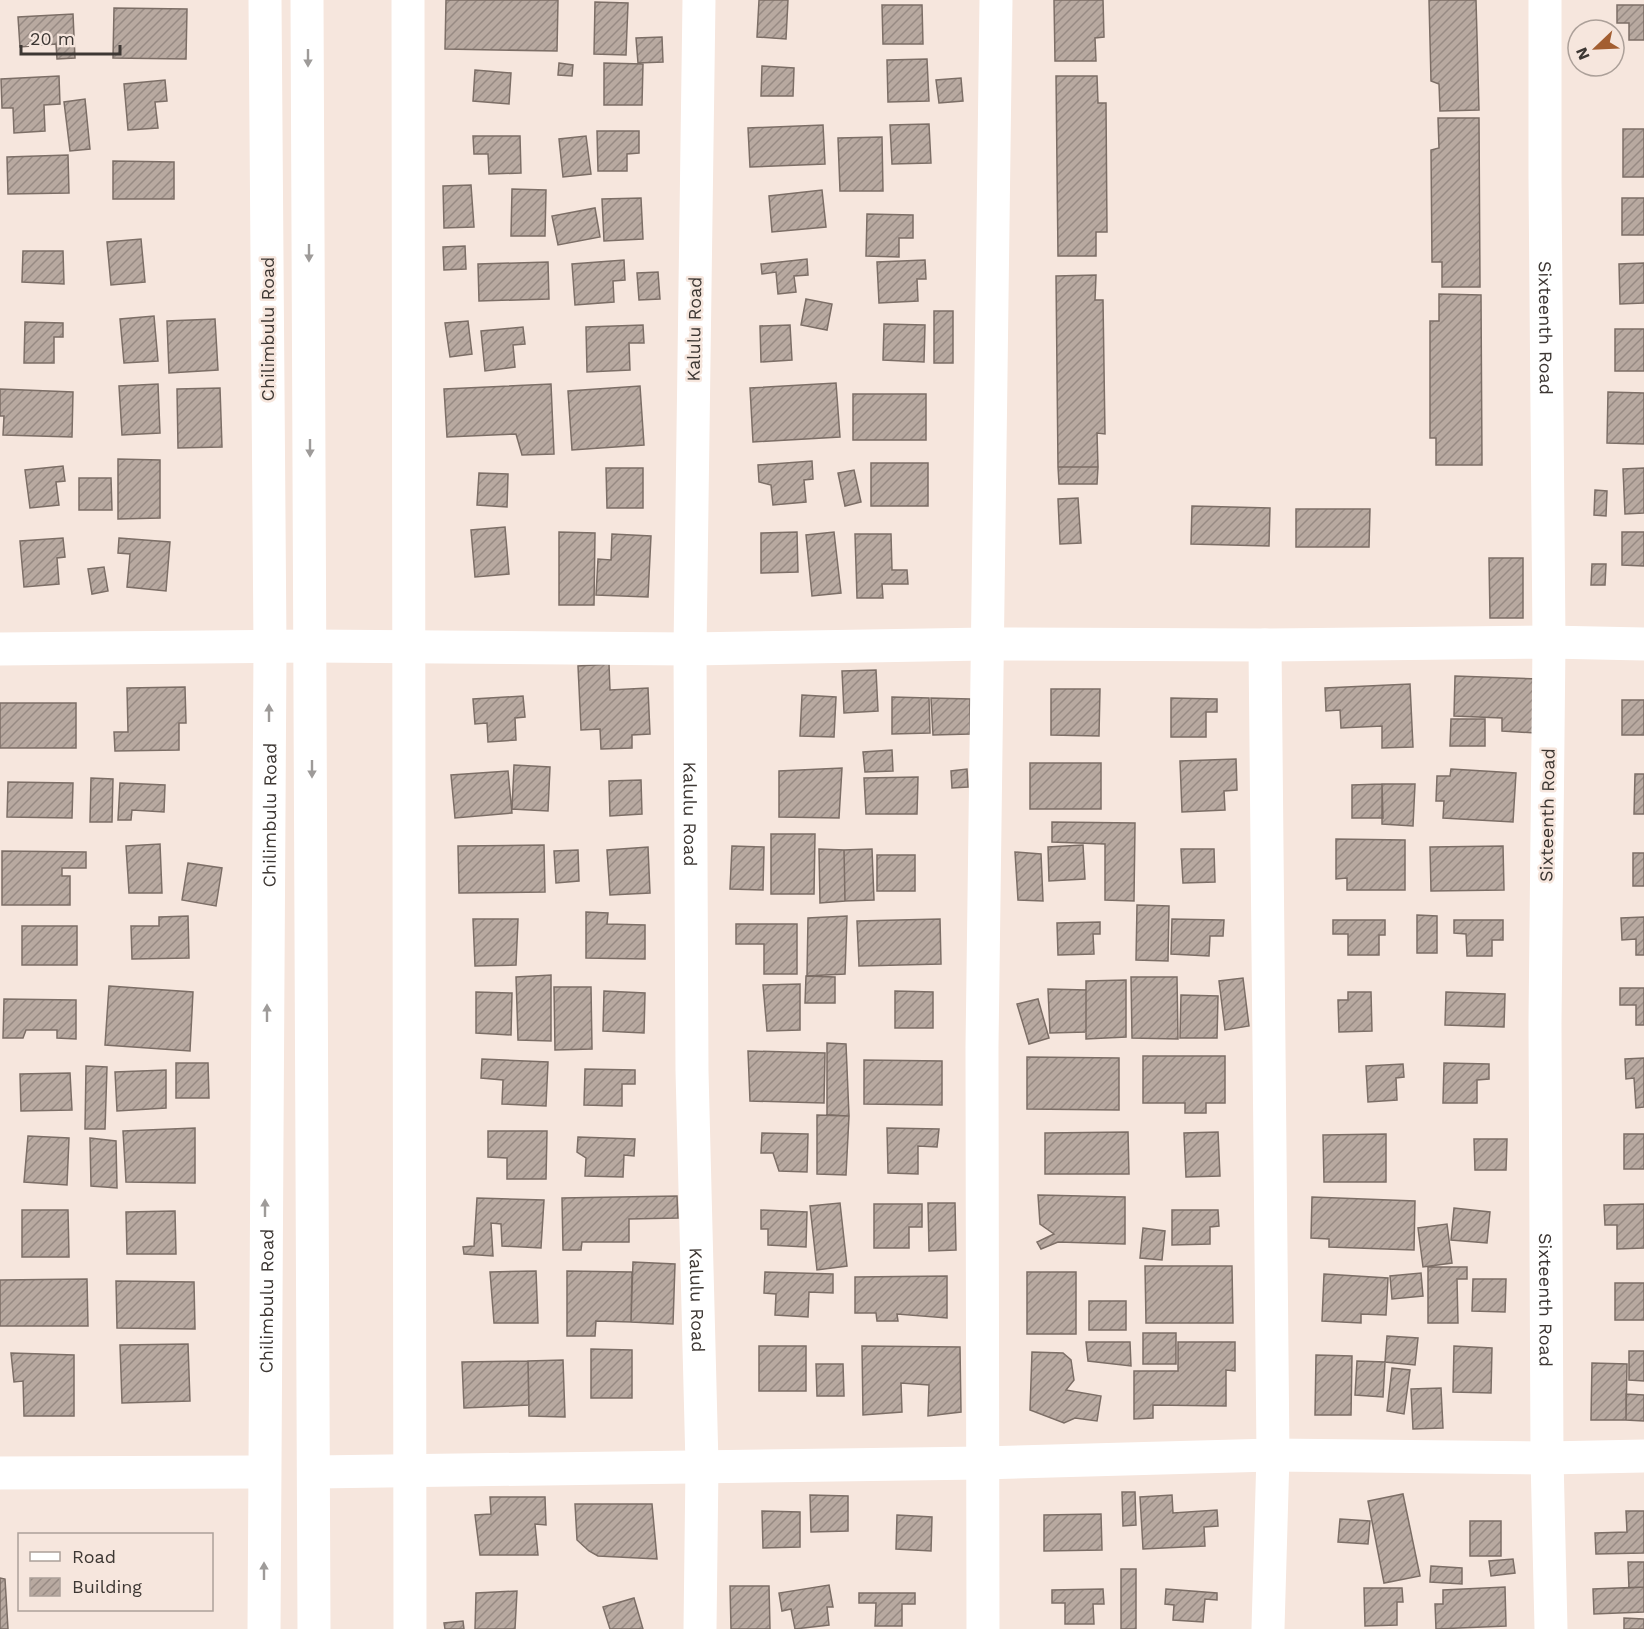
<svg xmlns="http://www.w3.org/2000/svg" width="1644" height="1629" font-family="'Work Sans',sans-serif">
<defs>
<pattern id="building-hatch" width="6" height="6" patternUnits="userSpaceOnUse" patternTransform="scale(1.5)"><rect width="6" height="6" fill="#b8a9a0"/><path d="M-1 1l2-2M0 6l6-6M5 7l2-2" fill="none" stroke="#978a83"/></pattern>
</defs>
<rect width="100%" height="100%" fill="#f6e6dd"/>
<path fill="url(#building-hatch)" stroke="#7c6e66" stroke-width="1.5" d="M446,0H558L557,51L445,49Z
M759,0H788L786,39L757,37Z
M1054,0H1103L1104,37L1095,38L1096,61H1055Z
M1429,0H1476L1479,110L1440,111L1439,84L1431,81Z
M595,2L628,3L626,55L594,54Z
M882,5H922L923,44H883Z
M1617,5H1644V40H1629V23H1617Z
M114,8L187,9L186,59L113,58Z
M73,14L75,58L57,59L56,44L20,47L18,17Z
M662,37L663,62L638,63L636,38Z
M927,59L929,101L888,102L887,60Z
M559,63L573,65L572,76L558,75Z
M604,63L643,64L642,105H604Z
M762,66L794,68L793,96H761Z
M475,70L511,73L509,104L473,101Z
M59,76L60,104L44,105L45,131L14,133L13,108H2L1,79Z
M1056,76H1097L1098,103H1106L1107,232H1096V256H1058Z
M961,78L963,101L939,103L936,80Z
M165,80L167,101L155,102L158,128L128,130L124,84Z
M85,99L90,149L70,151L64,102Z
M1438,118H1479L1480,287H1442V262H1432L1431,150L1439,148Z
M929,124L931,163L892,164L890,125Z
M823,125L825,164L750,167L748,128Z
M1623,129H1644V177H1623Z
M597,131H639V153L627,154V171H598Z
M473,136H520L521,173L489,174L488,154H474Z
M586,136L591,174L563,177L559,139Z
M882,137L883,191H840L838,138Z
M68,155L69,193L8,194L7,157Z
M113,161L174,162V199H113Z
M471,185L474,227L444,228L443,186Z
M512,189L546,190L545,236H511Z
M822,190L826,227L772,232L769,196Z
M641,198L643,239L604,241L602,199Z
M1622,198H1644V235H1622Z
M595,208L600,237L558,245L552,216Z
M867,214L913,215V238H899V257L866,256Z
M141,239L145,282L111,285L107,242Z
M465,246L466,269L444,270L443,247Z
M23,251H63L64,284L22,282Z
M807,259L808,275L794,276L796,292L778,294L776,272L762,274L761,264Z
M624,260L625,280L613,281L614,302L575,305L572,264Z
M925,260L926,279H917L918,301L879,303L877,262Z
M548,262L549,299L479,301L478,264Z
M1644,263V303L1620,304L1619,264Z
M658,272L660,299L639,300L637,273Z
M1096,275L1095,300H1103L1105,434L1097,433L1098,467H1058L1056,276Z
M1439,294L1481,295L1482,465H1436V438H1430V321H1439Z
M806,299L832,304L827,330L801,325Z
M934,311H953V363H934Z
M154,316L158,361L124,363L120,319Z
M215,319L218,370L169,373L167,321Z
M468,321L472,354L450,357L445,323Z
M25,322L63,323V337H54V363H24Z
M884,324L925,325L924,362L883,360Z
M643,325L644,343H629L630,370L587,372L586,327Z
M790,325L792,360L761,362L760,326Z
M523,327L525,344L513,345L515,367L485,371L481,331Z
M1615,329H1644V371H1615Z
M836,383L840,437L753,442L750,388Z
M158,384L160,433L122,435L119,386Z
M551,384L554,454L522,455L516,434L447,437L444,389Z
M640,386L644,445L572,450L568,391Z
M220,388L222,447L178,448L177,389Z
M0,389L73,392L72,437L3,435L4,416H0Z
M1608,392L1644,393V444L1607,443Z
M853,394H926V440H853Z
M118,459L160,460V518L118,519Z
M812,461L813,479L804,480L806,502L773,505L771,485L759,482L758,465Z
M871,463H928V506H871Z
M63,466L65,481L56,482L59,505L30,508L25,470Z
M1058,467H1098L1097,484H1059Z
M606,468H643V508H607Z
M1644,468V513L1625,514L1623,469Z
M854,470L861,502L845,506L838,473Z
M479,473L508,474L507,507L477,505Z
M79,478H111L112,510H79Z
M1595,490L1607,491L1606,516L1594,515Z
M1078,498L1081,543L1060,544L1058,499Z
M1192,506L1270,508L1269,546L1191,544Z
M1296,509H1370L1369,547H1296Z
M505,527L509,574L475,577L471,530Z
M559,532L595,533L594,605H559Z
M797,532L798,572L761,573V533Z
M834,532L841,593L812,596L806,535Z
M1622,532H1644V566L1622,565Z
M612,534L651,536L648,597L596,595L598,559L611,560Z
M855,534H891L892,570H907L908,584H882L883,598H857Z
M63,538L65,557L57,558L59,584L24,587L20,541Z
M119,538L170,542L166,591L127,587L130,554L118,553Z
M1489,558H1523V618H1490Z
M1592,564H1606L1605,585H1591Z
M104,567L108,591L92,594L88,569Z
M609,664L610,690L648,688L650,734L632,735V748L601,749L600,729L581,730L578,666Z
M876,670L878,711L844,713L842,671Z
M1455,676L1537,679L1535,733L1502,731V718L1454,716Z
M1410,684L1413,747L1382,748V726L1341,728L1340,710L1326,711L1325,688Z
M185,687L186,723H179V750L115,751L114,732H128L127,688Z
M1051,689H1100L1099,736L1051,735Z
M802,695L836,697L834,737L800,736Z
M523,696L525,717L515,718L516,740L488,742L487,723L475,724L473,699Z
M892,697L929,698L930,733L892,734Z
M931,698L970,699V734L933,735Z
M1171,698L1217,699V712H1206V737H1171Z
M1622,700H1644V735H1622Z
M0,703H76V748H0Z
M1451,719H1485V746H1450Z
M892,750L893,771L865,772L863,752Z
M1236,759L1237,790L1224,791L1225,810L1182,812L1180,761Z
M1030,763H1101V809H1030Z
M514,765L550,767L548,811L512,809Z
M842,768L839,818L779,817V771Z
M967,769L968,787L952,788L951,771Z
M1451,769L1516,773L1513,822L1443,818L1444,801H1436L1437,776H1450Z
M508,771L512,813L455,818L451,775Z
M1635,774H1644V814H1634Z
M918,777L917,814H866L864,778Z
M91,778L113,779L112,822H90Z
M641,780L642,814L610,816L609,781Z
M8,782L73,783L72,818L7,817Z
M120,783L165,785L164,812L132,810L131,820H118Z
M1382,784H1415L1413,826L1382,824Z
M1382,784L1383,818H1352V785Z
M1052,822L1135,823L1134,901L1105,900V844L1052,842Z
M771,834H815L814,894H771Z
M1336,839L1405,840V890H1347V878L1336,879Z
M160,844L162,893H129L126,846Z
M544,845L545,892L459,893L458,846Z
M1083,845L1085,879L1049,881L1048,847Z
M732,846L764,847L763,890L730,889Z
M1503,846L1504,890L1431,891L1430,847Z
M648,847L650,893L610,895L607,850Z
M819,849L844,850L845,901L820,903Z
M872,849L874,900L845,901L844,850Z
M1181,849H1214L1215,882L1183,883Z
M578,850L579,881L556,883L554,851Z
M2,851L86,852V868H62V876H70V905H2Z
M1015,852L1041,854L1043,901L1018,900Z
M1633,853H1644V886H1633Z
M877,855H915V891H877Z
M188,863L222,868L216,906L182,900Z
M1137,905L1169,906L1168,961L1136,960Z
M586,912L608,913L607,924L645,925V959L586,958Z
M1417,915L1437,916V953H1417Z
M188,916L189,958L132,959L131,926H159V917Z
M847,916L845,974L807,976L808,918Z
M1644,917V955H1636V939L1622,940L1621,918Z
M473,919H518L516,965L475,966Z
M940,919L941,964L859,966L857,921Z
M1172,919L1224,920L1223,936H1210L1209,956L1171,954Z
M1333,920H1385V935H1379V955H1348V934H1333Z
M1454,920H1503V940H1492V956H1467L1466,934L1454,933Z
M1100,922V934H1093L1094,954L1058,955L1057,923Z
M736,924H797V974H764V944H736Z
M22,926H77V965H22Z
M551,975V1041L518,1040L516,977Z
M806,976L835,977V1003H805Z
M1131,977H1177L1178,1039L1132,1038Z
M1243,978L1249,1026L1225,1030L1219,981Z
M1126,980V1037L1086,1039V981Z
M800,984V1030L767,1031L763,985Z
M109,986L193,992L190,1051L105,1045Z
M554,987H591L592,1049L555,1050Z
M1620,988H1644V1025H1636V1005H1620Z
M1048,989L1086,990V1032L1050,1033Z
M604,991L645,993L644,1033L603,1031Z
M895,991L933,992V1028H895Z
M476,992L512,993L511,1035L476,1033Z
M1348,992H1371L1372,1031L1339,1032L1338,1000H1348Z
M1446,992L1505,994L1504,1027L1445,1025Z
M1181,995L1218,996L1217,1038H1180Z
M4,999L76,1000V1039L57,1038V1030H26L23,1038H3Z
M1038,999L1049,1038L1029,1044L1017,1004Z
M827,1043L846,1044L849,1116L827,1115Z
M748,1051L825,1053L824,1103L750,1101Z
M1143,1056H1225V1103H1206V1113H1185V1103H1143Z
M1027,1057L1119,1058V1110L1027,1109Z
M1644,1058V1107L1636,1108L1634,1078L1626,1079L1625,1059Z
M482,1059L548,1062L546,1106L502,1104L503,1080L481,1078Z
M864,1060L942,1061V1105L864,1104Z
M176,1063H208L209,1098H176Z
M1444,1063L1489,1064V1079L1477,1080V1103H1443Z
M1403,1064L1404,1077L1396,1078L1397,1100L1368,1102L1366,1066Z
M86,1066L107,1067L105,1129H85Z
M585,1069L635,1070V1084H622V1106L584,1105Z
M166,1070V1108L117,1111L115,1072Z
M70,1073L72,1110L21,1111L20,1074Z
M817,1115L849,1116L846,1175L817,1174Z
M195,1128V1183L126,1182L123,1131Z
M887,1128L939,1129L937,1147L918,1146V1174L888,1173Z
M488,1131H547L546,1179H507V1158L488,1157Z
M1128,1132L1129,1174H1045V1133Z
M1218,1132L1220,1176L1186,1177L1184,1133Z
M762,1133L808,1134L807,1172L779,1171L773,1153H761Z
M1386,1134V1182H1324L1323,1135Z
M1624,1134H1644V1169H1624Z
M28,1136L69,1138L67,1185L24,1182Z
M578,1137L635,1139L634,1156L624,1155L623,1177L585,1176L586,1158L577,1152Z
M90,1138L116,1141L117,1188L91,1186Z
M1474,1139H1507L1506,1170H1475Z
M1038,1195L1125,1197V1244L1058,1242L1041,1249L1037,1242L1054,1234L1040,1224Z
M677,1196L678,1218L629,1219V1242H582L581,1250H563L562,1198Z
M1312,1197L1415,1201L1414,1250L1329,1247V1239L1311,1238Z
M477,1198L544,1200L541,1248L502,1246L501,1224L491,1223L493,1256L464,1254L463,1247L474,1246Z
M840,1203L847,1266L817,1270L810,1206Z
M928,1203H955L956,1250L929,1251Z
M874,1204H922V1227H909V1248H874Z
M1644,1204V1248L1617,1249V1225H1605L1604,1205Z
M1454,1208L1490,1212L1487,1243L1451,1240Z
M22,1210H68L69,1257H22Z
M761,1210L807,1212L806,1247L768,1245V1229H761Z
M1172,1210H1218L1219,1226L1210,1227V1244L1172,1245Z
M175,1211L176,1254H127L126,1212Z
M1447,1224L1452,1263L1423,1267L1418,1228Z
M1143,1228L1165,1231L1162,1260L1140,1258Z
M633,1262L675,1264L673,1324L631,1322Z
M1145,1266H1232L1233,1323H1146Z
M1428,1267H1467V1279H1457L1458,1323H1428Z
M536,1271L538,1323H494L490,1272Z
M567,1271L632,1272L631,1322L596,1321L595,1336H567Z
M765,1272L833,1274V1293L809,1292L808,1317L775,1315L776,1294L764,1293Z
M1027,1272H1076V1334H1027Z
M1421,1273L1423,1296L1392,1299L1390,1276Z
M1324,1274L1388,1278L1386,1315L1361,1314V1323L1322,1321Z
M947,1276V1318L897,1314L898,1321H877L876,1313H855V1277Z
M87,1279L88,1326H0V1280Z
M1473,1279H1506L1505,1312L1472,1311Z
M116,1281L194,1282L195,1329L117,1328Z
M1615,1283H1644V1320H1615Z
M1089,1301H1126V1330H1089Z
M1143,1333H1176V1364H1143Z
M1387,1336L1418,1338L1415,1365L1385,1362Z
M1086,1342H1130L1131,1366L1088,1361Z
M1178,1342H1235V1371L1226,1370V1406L1153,1405V1418L1134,1419V1371H1178Z
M188,1344L190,1401L122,1403L120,1345Z
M759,1346H806V1391H759Z
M862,1346L960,1347L961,1412L928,1416L929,1385L901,1383L902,1412L863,1415Z
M1454,1346L1492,1348L1491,1393L1453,1392Z
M591,1349L632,1350V1398H591Z
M1629,1351H1644V1381L1629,1380Z
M1032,1352L1063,1353L1071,1360L1074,1380L1066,1390L1101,1396L1097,1421L1075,1418L1064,1423L1030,1410Z
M11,1353L74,1355V1416H24L23,1381L14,1382Z
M1316,1355L1352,1356L1351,1415H1315Z
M563,1360L565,1417L529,1416L528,1361Z
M528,1361L529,1405L464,1408L462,1362Z
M1357,1361L1385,1362L1383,1397L1355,1395Z
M1592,1363L1627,1364L1626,1420H1591Z
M816,1364H843L844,1396H817Z
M1392,1368L1410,1370L1404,1414L1387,1411Z
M1441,1388L1443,1428L1413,1429L1411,1389Z
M1626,1394L1644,1395V1421L1626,1420Z
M1122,1492H1135L1136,1525L1123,1526Z
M1403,1494L1420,1576L1384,1583L1368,1501Z
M810,1495L848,1496V1531L811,1532Z
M1172,1495L1173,1513L1217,1510L1218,1526L1204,1527L1205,1546L1143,1549L1140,1497Z
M490,1497H545L546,1525L535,1524L538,1555H480L475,1515L491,1514Z
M575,1504H652L657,1559L598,1556L589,1551L577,1540Z
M762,1511L800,1512V1547L763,1548Z
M1626,1511H1644V1553L1596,1554L1595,1533L1627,1532Z
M1101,1514L1102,1550L1044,1551V1515Z
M897,1515L932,1517L931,1551L896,1549Z
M1340,1519L1370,1521L1368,1544L1338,1542Z
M1470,1521H1501V1556H1470Z
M1513,1559L1515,1573L1491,1576L1489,1561Z
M1628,1562H1644V1587L1629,1588Z
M1431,1566L1462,1568V1584L1430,1582Z
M1121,1569H1136V1629H1121Z
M0,1578L5,1579L8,1629H0Z
M829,1585L833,1607H827L829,1625L795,1629L791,1609L782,1611L779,1593Z
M730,1586H769L770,1629H731Z
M1505,1587L1506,1626L1436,1629L1435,1604H1443V1590Z
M1644,1587V1612L1594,1614L1593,1589Z
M1364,1588H1402L1403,1602H1397V1625L1365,1626Z
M1103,1589L1104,1604H1093L1094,1624H1065V1603H1052V1590Z
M1166,1589L1217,1593V1600L1205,1599L1203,1622L1173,1620L1174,1605L1165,1604Z
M517,1591L515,1629H475L476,1593Z
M859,1593H915V1604H902V1626H875L876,1603H859Z
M634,1598L643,1629H610L603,1607Z
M1624,1618L1644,1619V1629H1624Z
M463,1621L464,1629H445L444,1623Z"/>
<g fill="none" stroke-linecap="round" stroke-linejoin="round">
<g stroke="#fff" stroke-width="33">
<path d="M408,0L410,1629"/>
<path id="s1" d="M699,0L690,649L692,1071L702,1465L700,1629"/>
<path id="s2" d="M1545,0V179L1549,642L1545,1023L1547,1458L1551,1629"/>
<path d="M1265,645L1273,1455L1268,1629"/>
<path d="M0,649L311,646L690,649L986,644L1265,645L1549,642L1644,644"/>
<path d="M315,1472L982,1463L1273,1455L1547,1458L1644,1456"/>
<path d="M0,1473L263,1472"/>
<path d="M983,1629L982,1048L996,0"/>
</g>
<g stroke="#fff" stroke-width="33">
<path d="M307,0L314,1629"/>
<path id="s3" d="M264,1629L270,648L265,0"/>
</g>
</g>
<defs><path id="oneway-solid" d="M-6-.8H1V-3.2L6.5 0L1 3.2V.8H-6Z" transform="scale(1.5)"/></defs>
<g fill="#9e9b99">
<use href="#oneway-solid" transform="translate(308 58) rotate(90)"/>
<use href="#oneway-solid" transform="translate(309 253) rotate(90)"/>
<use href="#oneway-solid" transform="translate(310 448) rotate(90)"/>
<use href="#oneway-solid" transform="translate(269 713) rotate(-90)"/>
<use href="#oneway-solid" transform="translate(312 769) rotate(90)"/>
<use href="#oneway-solid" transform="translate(267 1013) rotate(-90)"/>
<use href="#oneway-solid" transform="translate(265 1208) rotate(-90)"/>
<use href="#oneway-solid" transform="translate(264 1571) rotate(-90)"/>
</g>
<g text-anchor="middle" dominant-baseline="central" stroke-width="5" stroke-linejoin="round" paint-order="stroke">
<g font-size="18" fill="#3d3733" stroke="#f6e6dd">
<text transform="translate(267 329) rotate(-90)">Chilimbulu Road</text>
<text transform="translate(694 329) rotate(-89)">Kalulu Road</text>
<text stroke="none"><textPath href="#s2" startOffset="328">Sixteenth Road</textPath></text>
<text stroke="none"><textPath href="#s3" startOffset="814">Chilimbulu Road</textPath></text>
<text stroke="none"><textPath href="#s1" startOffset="814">Kalulu Road</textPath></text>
<text transform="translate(1547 815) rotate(-89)">Sixteenth Road</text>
<text stroke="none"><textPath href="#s3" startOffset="328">Chilimbulu Road</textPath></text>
<text stroke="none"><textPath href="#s1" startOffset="1300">Kalulu Road</textPath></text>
<text stroke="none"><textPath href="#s2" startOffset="1300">Sixteenth Road</textPath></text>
</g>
</g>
<rect x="18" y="1533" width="195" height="78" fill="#f6e6dd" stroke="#aca099" stroke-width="1.5"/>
<rect x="30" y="1552" width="30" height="9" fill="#ffffff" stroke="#aca099" stroke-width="1.5"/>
<text x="72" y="1563" font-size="18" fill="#3d3733">Road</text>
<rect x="30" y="1578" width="30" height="18" fill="url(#building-hatch)" stroke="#aca099" stroke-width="1.5"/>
<text x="72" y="1593" font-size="18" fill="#3d3733">Building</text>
<g transform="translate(1596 48) rotate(247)"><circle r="28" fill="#f6e6dd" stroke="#aca099" stroke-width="1.5"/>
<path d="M0-4.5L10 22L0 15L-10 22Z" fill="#a35e31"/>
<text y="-9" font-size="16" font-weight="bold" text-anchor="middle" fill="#3d3733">N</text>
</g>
<path d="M21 45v9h99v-9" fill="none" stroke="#3d3733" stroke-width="3"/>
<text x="30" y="45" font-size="18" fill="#3d3733" stroke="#f6e6dd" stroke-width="4.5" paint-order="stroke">20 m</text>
</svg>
